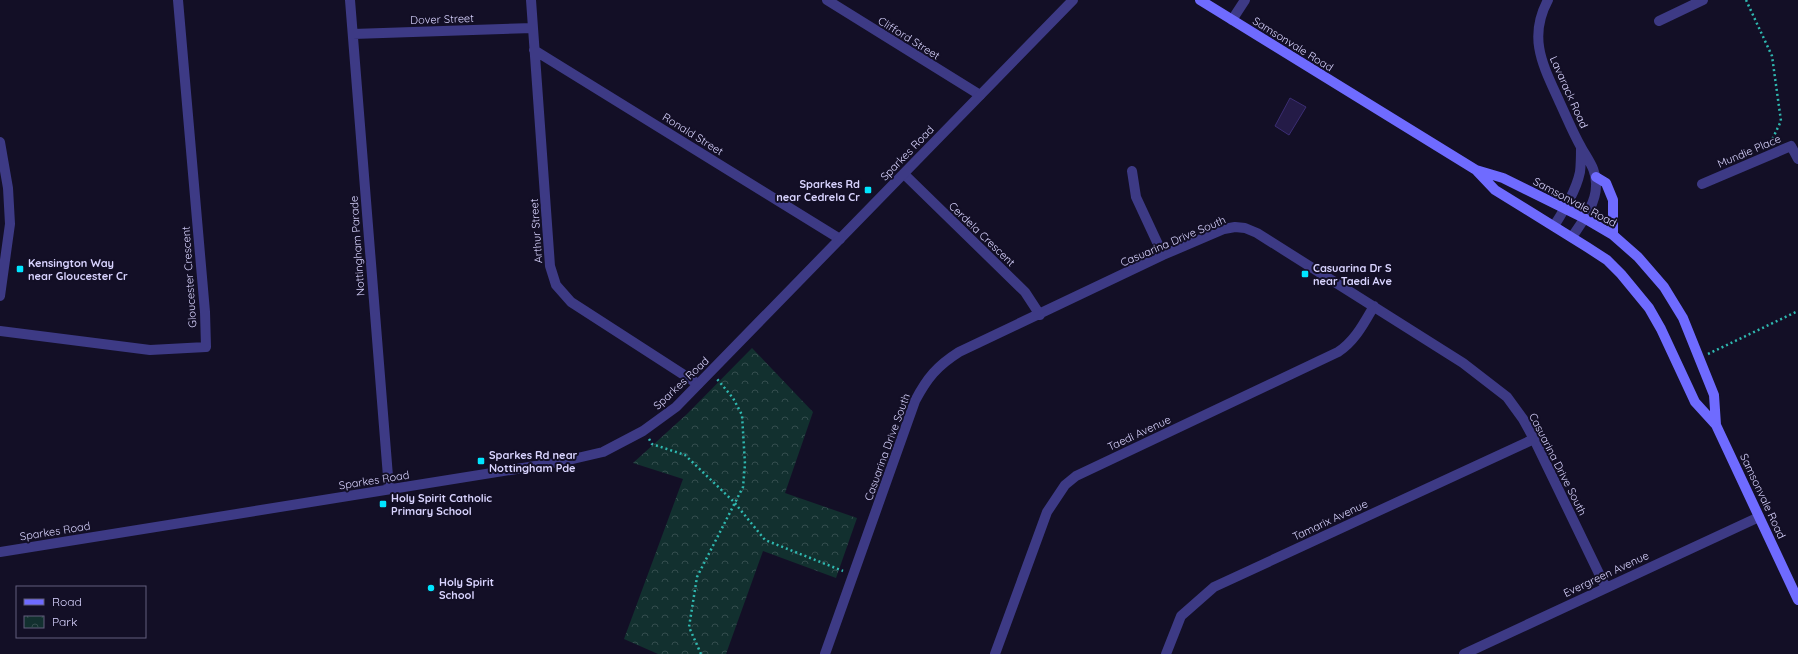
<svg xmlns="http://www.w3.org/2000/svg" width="1798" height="654" font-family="Quicksand,sans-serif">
<defs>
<pattern id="park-crowns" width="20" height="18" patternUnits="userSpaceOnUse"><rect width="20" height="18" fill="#12302f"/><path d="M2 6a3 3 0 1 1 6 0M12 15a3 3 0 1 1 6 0" fill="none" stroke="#344d4e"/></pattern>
</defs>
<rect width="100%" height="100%" fill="#130f26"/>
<path fill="url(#park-crowns)" d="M752,348L813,412L785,493L857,518L836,578L763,551L726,654H658L624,639L683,479L633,463L687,414Z"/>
<path fill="#241b47" stroke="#3b2d73" d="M1290,98L1306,107L1289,135L1275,126Z"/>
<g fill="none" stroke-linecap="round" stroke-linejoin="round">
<path stroke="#2fb8b0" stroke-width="2.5" stroke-dasharray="2 3" stroke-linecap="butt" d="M1746,0L1772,56L1781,121L1771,142
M1708,354L1798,311
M649,439L652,444L685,455L734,502L765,540L843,571
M701,654L689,627L697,577L743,487L745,464L742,415L733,398L717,379"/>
<path stroke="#3d3a85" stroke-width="10" d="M350,0L389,489
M531,0L550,266L556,285L571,302L698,384
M827,0L980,95
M1232,20L1245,0
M1659,21L1703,0
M353,34L533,28
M534,50L840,239
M1132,171L1136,197L1163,255
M904,174L1025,292L1040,315
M1702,184L1791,146L1798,159
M0,331L150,350L206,347L205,312L178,0
M825,654L915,401C927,378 937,366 959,352L1163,255L1224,229L1235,227L1245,228L1257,233L1463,363L1507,397L1523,419L1534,439L1606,588
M995,654L1047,512L1065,485L1076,476L1338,352C1355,341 1364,323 1374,306
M1166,654L1181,616L1214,587L1534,439
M1464,654L1759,517"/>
<path stroke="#3d3a85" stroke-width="10" d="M1548,0C1527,39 1544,67 1560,103C1567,118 1573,133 1581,147C1588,160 1597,170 1596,186C1596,204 1582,222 1572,237
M0,142L8,188L10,224L0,296
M1554,226C1564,210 1576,191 1580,172C1581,164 1581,155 1581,147
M0,552L560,462L603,452L643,431L676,407L1073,0"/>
<path stroke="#6f6bff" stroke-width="10" d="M1200,0L1476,170L1495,190L1587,247L1607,260L1621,274L1649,308L1661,329L1695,402L1716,425L1798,600
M1476,170L1503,178L1584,218L1613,235L1638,257L1664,287L1683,318L1714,395L1716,425
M1596,177L1606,183L1613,200V235"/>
</g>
<g fill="#00e5ff" stroke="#130f26" stroke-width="1.5">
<rect x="864" y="186" width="8" height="8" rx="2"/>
<rect x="16" y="265" width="8" height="8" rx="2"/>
<rect x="1301" y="270" width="8" height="8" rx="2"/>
<rect x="477" y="457" width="8" height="8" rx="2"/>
<rect x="379" y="500" width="8" height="8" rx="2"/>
<circle cx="431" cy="588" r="4"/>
</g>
<g text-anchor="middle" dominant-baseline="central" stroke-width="4" stroke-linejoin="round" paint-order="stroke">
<g font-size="11" fill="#d9d4ff" stroke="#130f26">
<text transform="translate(442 19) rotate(-2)">Dover Street</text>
<text transform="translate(909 38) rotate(32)">Clifford Street</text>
<text transform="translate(1293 44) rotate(32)">Samsonvale Road</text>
<text transform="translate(1569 92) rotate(66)">Lavarack Road</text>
<text transform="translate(693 134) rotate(32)">Ronald Street</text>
<text transform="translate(1749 151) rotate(-23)">Mundie Place</text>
<text transform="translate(907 153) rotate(-46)">Sparkes Road</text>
<text transform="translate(1575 202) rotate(28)">Samsonvale Road</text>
<text transform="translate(536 231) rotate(-94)">Arthur Street</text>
<text transform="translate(982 234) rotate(44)">Cerdela Crescent</text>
<text transform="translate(1173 241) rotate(-23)">Casuarina Drive South</text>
<text transform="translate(357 246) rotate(-94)">Nottingham Parade</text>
<text transform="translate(189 277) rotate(-94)">Gloucester Crescent</text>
<text transform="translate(681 383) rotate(-43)">Sparkes Road</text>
<text transform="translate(1139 433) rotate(-25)">Taedi Avenue</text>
<text transform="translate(887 447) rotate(-70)">Casuarina Drive South</text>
<text transform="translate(1558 464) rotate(63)">Casuarina Drive South</text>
<text transform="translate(374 480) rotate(-9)">Sparkes Road</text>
<text transform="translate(1763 496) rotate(65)">Samsonvale Road</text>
<text transform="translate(1330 520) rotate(-25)">Tamarix Avenue</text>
<text transform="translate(55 531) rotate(-9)">Sparkes Road</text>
<text transform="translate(1606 574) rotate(-25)">Evergreen Avenue</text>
</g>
<g font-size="11" font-weight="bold" fill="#d9d4ff" stroke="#130f26" text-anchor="start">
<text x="860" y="184" text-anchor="end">Sparkes Rd<tspan x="860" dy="13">near Cedrela Cr</tspan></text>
<text x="28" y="263">Kensington Way<tspan x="28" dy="13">near Gloucester Cr</tspan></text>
<text x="1313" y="268">Casuarina Dr S<tspan x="1313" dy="13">near Taedi Ave</tspan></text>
<text x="489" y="455">Sparkes Rd near<tspan x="489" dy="13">Nottingham Pde</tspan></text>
<text x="391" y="498">Holy Spirit Catholic<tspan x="391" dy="13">Primary School</tspan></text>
<text x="439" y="582">Holy Spirit<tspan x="439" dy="13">School</tspan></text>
</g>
</g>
<rect x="16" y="586" width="130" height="52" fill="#130f26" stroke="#625e7d"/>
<rect x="24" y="599" width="20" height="6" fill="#6f6bff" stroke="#625e7d"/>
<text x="52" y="606" font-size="12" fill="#d9d4ff">Road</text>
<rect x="24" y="616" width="20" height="12" fill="url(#park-crowns)" stroke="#625e7d"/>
<text x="52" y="626" font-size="12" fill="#d9d4ff">Park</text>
</svg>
